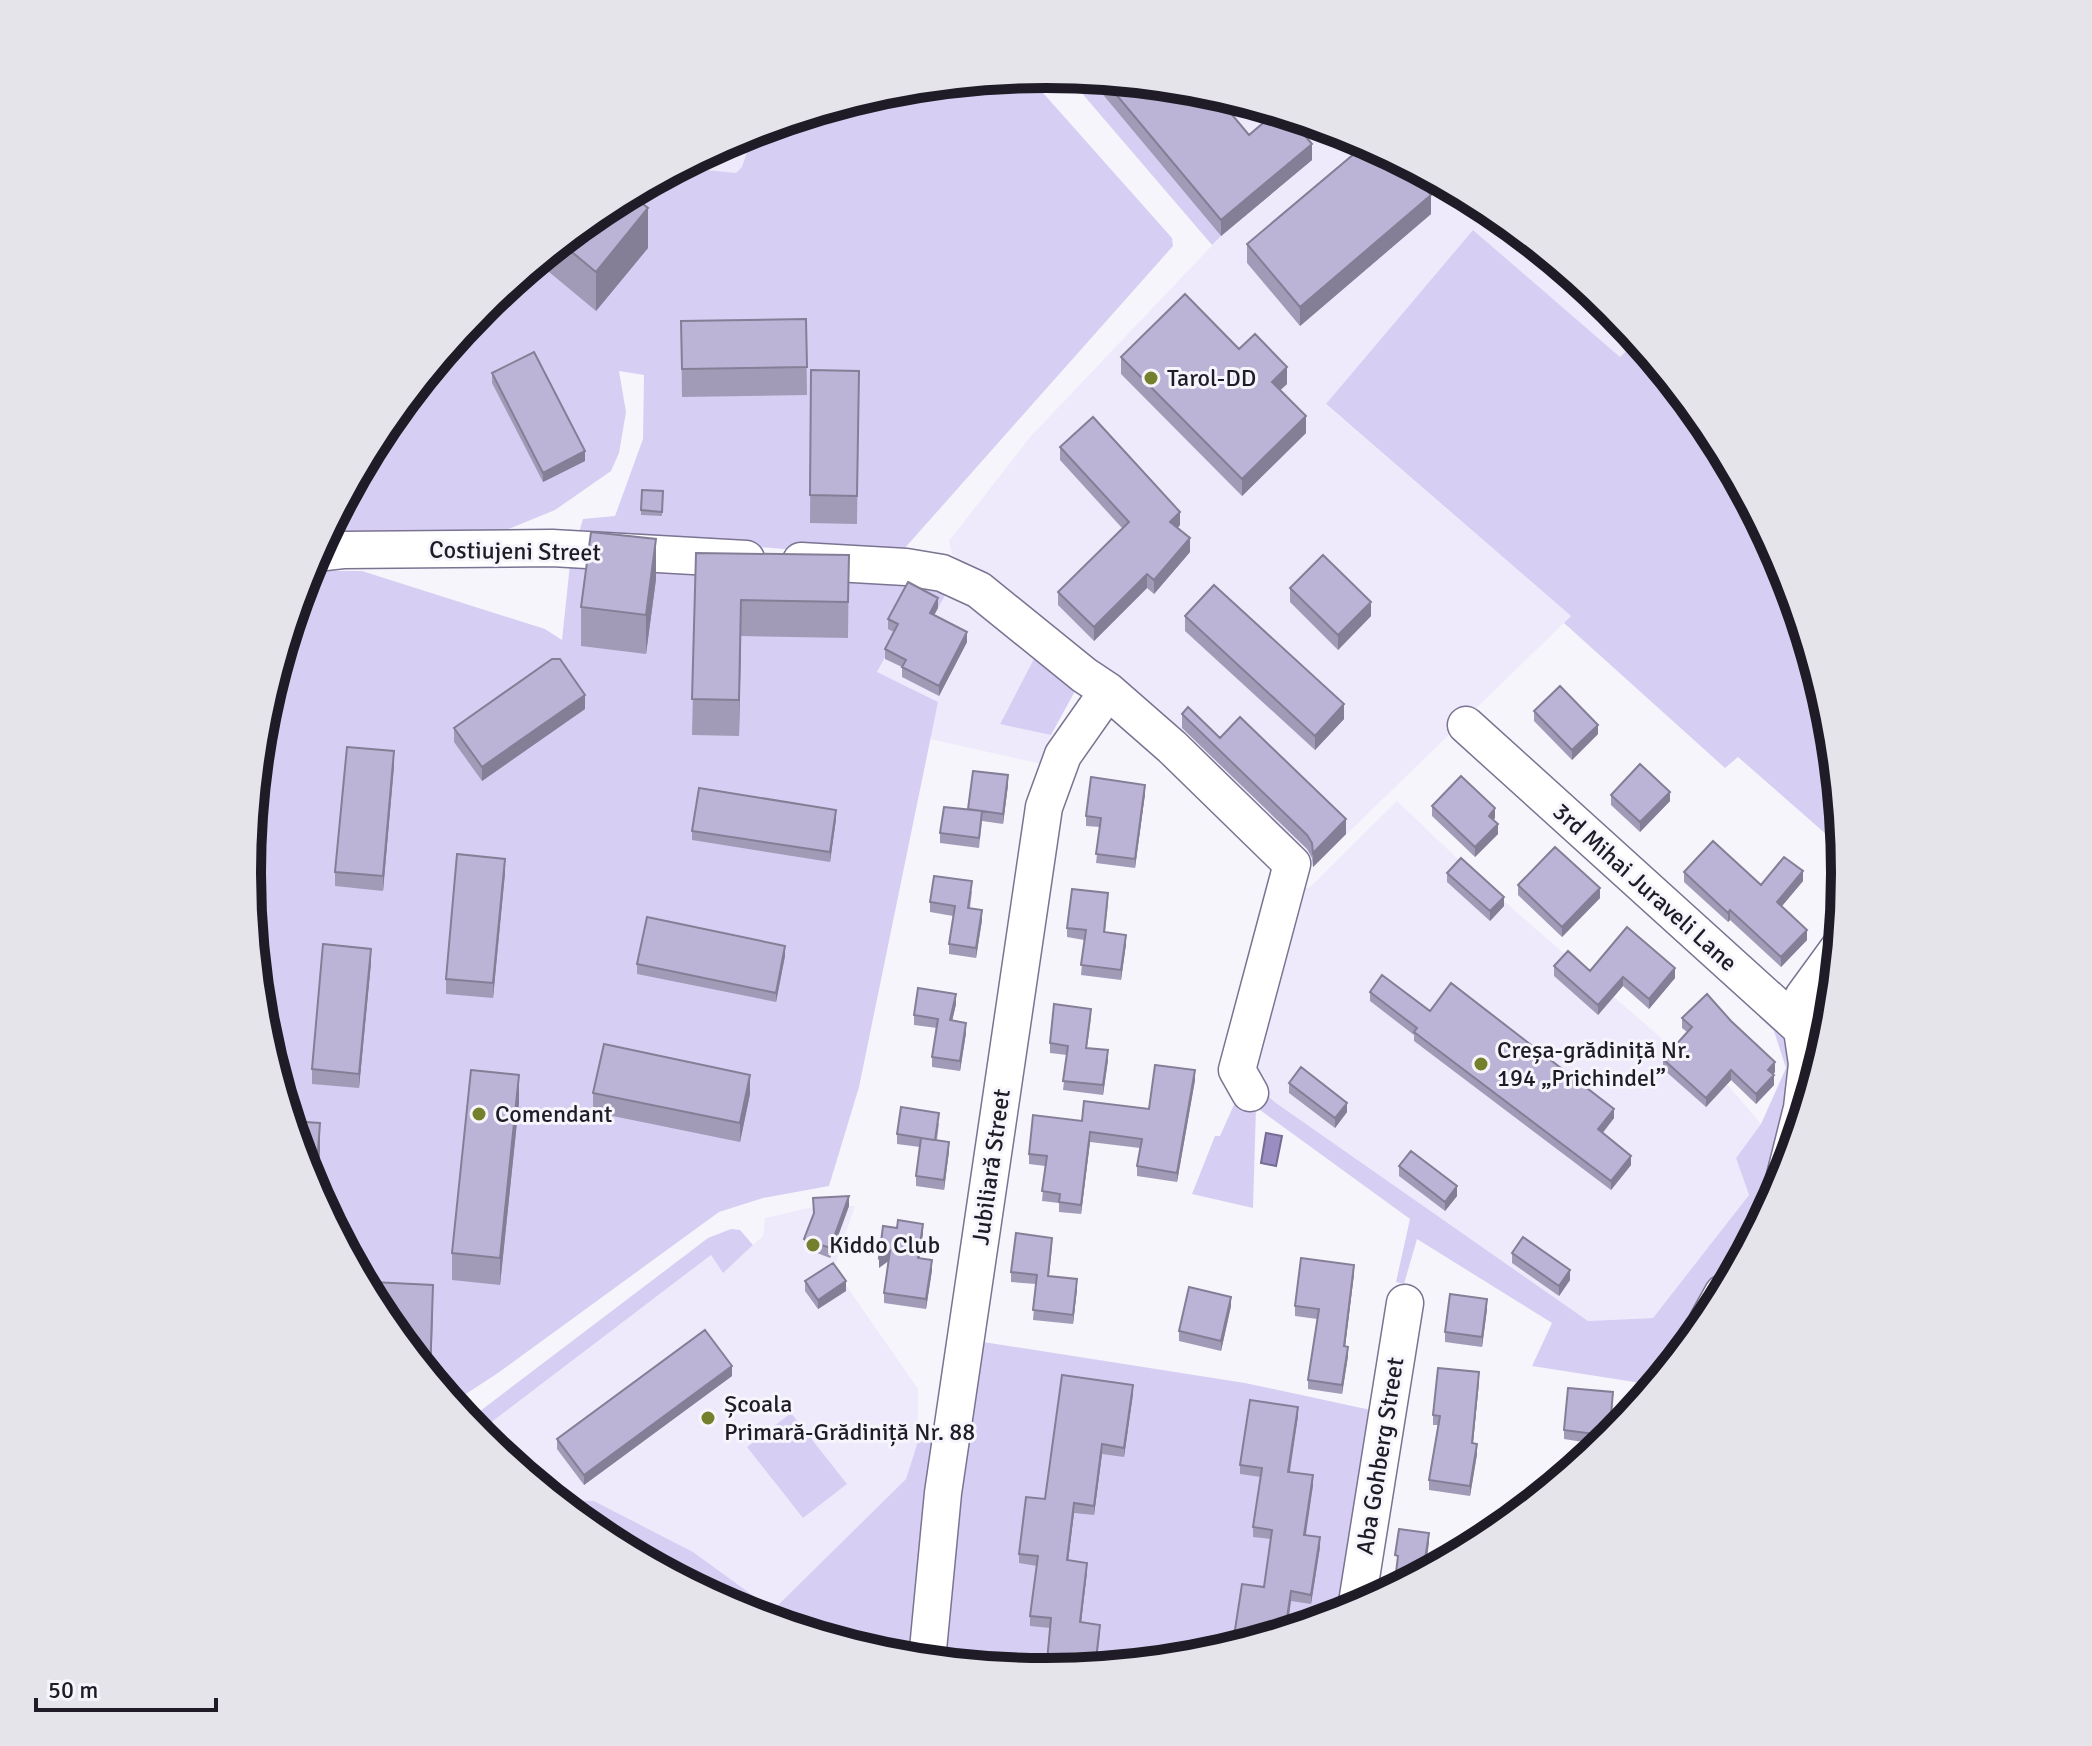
<svg xmlns="http://www.w3.org/2000/svg" width="2092" height="1746" font-family="Signika,sans-serif">
<rect width="100%" height="100%" fill="#f6f5fc"/>
<path fill="#eeeafb" d="M1089,78L1202,89L1352,135L1490,209L1611,308L1638,340L1620,357L1473,230L1326,405L1571,616L1313,867L1175,735L1077,660L952,554L949,541L1031,436L1221,236Z
M754,131L742,168L736,173L679,167L741,135Z
M949,588L1038,651L1000,723L1051,735L1041,764L930,739L937,702L877,672L885,659Z
M1397,801L1480,880L1676,1051L1721,1077L1761,1124L1736,1158L1749,1195L1653,1318L1588,1321L1276,1103L1251,1080L1299,886L1309,888Z
M855,1206L834,1268L918,1389V1441L906,1479L773,1610L693,1552L594,1501L557,1500L477,1433L711,1255L723,1272L763,1236L765,1218L813,1207Z"/>
<path fill="#d7cff3" d="M1028,76L1172,238L1173,246L896,558L758,547L704,537L577,539L583,519L615,516L643,439L644,375L619,371L626,412L619,453L611,471L555,510L494,535L318,547L382,429L481,308L602,208L679,167L736,173L742,167L754,131L891,89Z
M1068,77L1089,78L1221,236L1212,245Z
M1473,230L1620,357L1638,340L1711,429L1784,568L1830,718L1843,849L1738,757L1725,768L1564,623L1571,616L1326,404Z
M570,564L757,570L949,588L938,608L909,592L898,634L877,672L938,702L859,1087L829,1186L763,1198L719,1212L498,1373L452,1403L431,1377L433,1313L378,1310L308,1178L262,1028L247,873L262,717L307,571H362L545,629L562,640Z
M1038,651L1080,682L1051,735L1000,724Z
M1765,1009L1784,1025L1795,1055L1780,1147L1752,1213L1675,1360L1651,1389L1641,1383L1532,1366L1552,1323L1417,1239L1404,1284L1396,1282L1410,1219L1256,1107L1253,1208L1192,1194L1215,1136H1220L1237,1098L1260,1089L1276,1103L1588,1321L1653,1318L1749,1195L1736,1158L1761,1124L1786,1068L1774,1031L1759,1017Z
M731,1229L740,1230L753,1245L723,1273L711,1255L477,1433L467,1421L708,1238Z
M977,1341L1245,1383L1380,1412L1348,1612L1201,1657L1046,1672L938,1661Z
M791,1413L847,1484L803,1518L747,1447Z
M918,1441L940,1443L920,1660L890,1657L740,1611L602,1537L557,1500L594,1501L693,1552L773,1610L906,1479Z"/>
<path fill="#9a8dc1" stroke="#756b93" stroke-width="2" d="M1266,1133L1282,1136L1276,1166L1261,1163Z"/>
<g fill="none" stroke-linecap="round" stroke-linejoin="round">
<g stroke="#7a7391" stroke-width="39">
<path id="minor" d="M316,553L343,550L552,548L746,559
M801,561L906,567L942,573L979,590L1084,675L1108,691L1172,747L1292,864L1237,1070L1250,1093
M1466,725L1824,1049
M1784,1180L1802,1108L1807,1064L1802,1030L1803,997L1838,949
M1708,1320L1723,1293
M1356,1609L1405,1303
M927,1660L943,1493L1044,807L1063,755L1108,691"/>
</g>
<use href="#minor" stroke="#fff" stroke-width="36"/>
</g>
<path fill="#a29bb8" d="M1089,78L1202,89L1249,135L1312,160L1221,236Z
M602,208L648,248L596,311L537,262Z
M1431,214L1300,326L1247,263V244Z
M806,319L807,395L682,397L681,321Z
M1239,349L1287,384L1280,390L1306,433L1242,496L1121,374V357Z
M811,370L859,371L857,524L810,523Z
M492,373L585,461L543,482L492,383Z
M1060,447L1180,525L1178,528L1190,552L1154,594L1147,588L1094,641L1058,605V592L1122,528L1060,460Z
M663,491L662,516L641,515V510Z
M696,553L849,555L848,638L741,636L739,736L692,735Z
M656,579L646,654L581,646V607Z
M1290,588L1371,616L1338,650L1290,602Z
M938,608L934,615L967,642L939,696L902,677V667L885,659V649L894,632L888,629V619Z
M1185,616L1344,719L1315,750L1185,631Z
M585,709L482,781L454,742V728Z
M1534,711L1598,734L1572,760L1534,721Z
M1182,714L1220,738L1346,834L1313,867L1312,858L1307,849L1182,728Z
M394,766L383,891L335,886V872Z
M1008,785L1003,824L982,821L979,848L940,843V833L968,810Z
M1145,794L1135,868L1096,863L1100,827L1086,826V816Z
M1611,795L1670,801L1640,832L1611,805Z
M1432,806L1495,818L1493,820L1498,834L1475,857L1432,816Z
M836,819L830,862L692,840V831Z
M1684,872L1761,885L1803,881L1782,906L1807,940L1781,967L1730,920L1728,922L1684,882Z
M505,873L493,998L446,994V979Z
M1447,873L1504,906L1490,921L1447,882Z
M1518,885L1600,898L1562,937L1518,895Z
M972,891L970,908L982,920L976,958L949,954V944L953,916L930,912V902Z
M1108,903L1105,932L1126,944L1121,980L1081,975L1084,940L1067,937V928Z
M785,956L776,1002L637,974V964Z
M371,963L359,1088L312,1084V1069Z
M1554,966L1590,971L1675,978L1649,1009L1623,986L1598,1015L1554,976Z
M1370,992L1430,1011L1614,1118L1603,1133L1631,1165L1611,1190L1414,1041V1035L1370,1001Z
M956,1004L952,1021L966,1033L960,1071L932,1067V1057L937,1028L914,1025V1015Z
M1091,1018L1087,1048L1108,1060L1103,1095L1063,1090L1067,1055L1050,1053V1043Z
M1682,1018L1775,1072L1773,1074L1774,1085L1756,1104L1731,1080L1706,1107L1663,1069V1059L1687,1032L1682,1028Z
M1195,1080L1177,1182L1137,1176V1166L1140,1148L1090,1142L1081,1214L1059,1212V1203L1042,1201L1045,1166L1029,1164V1154L1082,1121L1149,1109Z
M1289,1083L1347,1112L1335,1128L1289,1093Z
M593,1093L750,1094L740,1142L593,1112Z
M519,1103L500,1285L452,1280V1253Z
M939,1123L937,1140L949,1151L944,1190L916,1186V1176L920,1147L897,1144V1134Z
M1399,1166L1457,1196L1445,1211L1399,1176Z
M849,1206L830,1258L804,1248V1239Z
M923,1233L919,1259L932,1270L926,1309L884,1303V1293L888,1261L879,1268Z
M1052,1247L1049,1276L1077,1289L1073,1324L1033,1320L1036,1284L1011,1282V1272Z
M1512,1253L1570,1280L1559,1296L1512,1263Z
M1354,1274L1345,1346L1348,1356L1342,1394L1308,1389V1380L1317,1319L1295,1316V1306Z
M805,1281L846,1291L818,1309L805,1291Z
M1231,1306L1221,1351L1179,1341V1331Z
M1487,1309L1482,1347L1445,1342V1332Z
M732,1376L584,1485L557,1449V1439Z
M1479,1382L1473,1443L1477,1454L1470,1496L1429,1490V1480L1438,1425H1433V1415Z
M1133,1394L1124,1457L1102,1454L1094,1515L1074,1513L1068,1561L1087,1572L1081,1622L1100,1634L1096,1667L1045,1672L1050,1628L1030,1626V1616L1037,1566L1019,1563V1554L1045,1499Z
M1613,1402L1609,1439L1602,1445L1564,1439V1430Z
M1298,1416L1290,1472L1313,1485L1306,1535L1320,1547L1311,1604L1291,1601L1233,1643L1264,1587L1271,1539L1253,1537V1527L1261,1477L1240,1474V1465Z"/>
<path fill="#847e96" d="M1312,144V160L1221,236V220Z
M1431,195V214L1300,326V307Z
M648,208V248L596,311V272Z
M1287,367V384L1272,398V382Z
M1306,416V433L1242,496V479Z
M585,451V461L543,482V473Z
M1180,512V525L1170,535V522Z
M1190,538V552L1154,594V580Z
M656,539V579L646,654V615Z
M1147,574V588L1094,641V627Z
M938,598V608L930,623V613Z
M741,600V636L739,736V700Z
M1371,602V616L1338,650V635Z
M967,632V642L939,696V686Z
M585,695V709L482,781V767Z
M1344,704V719L1315,750V736Z
M1598,725V734L1572,760V750Z
M394,751V766L383,891V876Z
M1008,775V785L1003,824V814Z
M1145,785V794L1135,868V859Z
M1670,792V801L1640,832V822Z
M1495,808V818L1489,825V816Z
M836,810V819L830,862V852Z
M1346,819V834L1313,867V853Z
M1498,824V834L1475,857V847Z
M505,859V873L493,998V983Z
M1803,871V881L1777,912V902Z
M1600,888V898L1562,937V927Z
M1504,897V906L1490,921V911Z
M982,910V920L976,958V948Z
M1730,910V920L1728,922V913Z
M1807,930V940L1781,967V957Z
M1126,935V944L1121,980V970Z
M785,946V956L776,1002V993Z
M371,949V963L359,1088V1074Z
M1675,968V978L1649,1009V999Z
M1623,977V986L1598,1015V1005Z
M956,994V1004L950,1030V1020Z
M966,1023V1033L960,1071V1061Z
M1108,1050V1060L1103,1095V1085Z
M1775,1062V1072L1768,1080V1070Z
M1195,1070V1080L1177,1182V1173Z
M1731,1070V1080L1706,1107V1098Z
M519,1075V1103L500,1285V1258Z
M750,1075V1094L740,1142V1123Z
M1774,1075V1085L1756,1104V1094Z
M1347,1103V1112L1335,1128V1118Z
M1614,1109V1118L1598,1138V1129Z
M320,1123V1153L317,1195L315,1192Z
M1090,1132V1142L1081,1214V1205Z
M949,1142V1151L944,1190V1180Z
M1631,1156V1165L1611,1190V1181Z
M1457,1186V1196L1445,1211V1202Z
M849,1196V1206L830,1258V1248Z
M923,1224V1233L918,1268V1258Z
M890,1251V1260L879,1268V1258Z
M932,1260V1270L926,1309V1299Z
M1354,1265V1274L1344,1356V1346Z
M1570,1270V1280L1559,1296V1286Z
M1077,1279V1289L1073,1324V1315Z
M846,1281V1291L818,1309V1300Z
M433,1285V1312L431,1377L430,1375Z
M1231,1297V1306L1221,1351V1341Z
M1487,1299V1309L1482,1347V1337Z
M1348,1347V1356L1342,1394V1385Z
M732,1366V1376L584,1485V1475Z
M1479,1372V1382L1472,1453V1443Z
M1133,1385V1394L1124,1457V1448Z
M1298,1407V1416L1288,1481V1472Z
M1102,1444V1454L1094,1515V1506Z
M1477,1444V1454L1470,1496V1486Z
M1313,1475V1485L1304,1544V1535Z
M1074,1503V1513L1067,1570V1560Z
M1429,1533V1543L1425,1572L1423,1573Z
M1320,1537V1547L1311,1604V1595Z
M1087,1563V1572L1080,1632V1622Z
M1291,1591V1601L1287,1631H1285Z"/>
<path fill="#bcb4d6" stroke="#847e96" stroke-width="2" d="M1104,80L1202,89L1214,93L1249,135L1276,112L1287,115L1312,144L1221,220Z
M1367,143L1404,163L1431,195L1300,307L1247,244Z
M630,194L648,208L596,272L561,243L602,208Z
M1185,294L1239,349L1255,334L1287,367L1272,382L1306,416L1242,479L1121,357Z
M806,319L807,367L682,369L681,321Z
M534,352L585,451L543,473L492,373Z
M811,370L859,371L857,496L810,495Z
M1093,417L1180,512L1170,522L1190,538L1154,580L1147,574L1094,627L1058,592L1129,522L1060,447Z
M642,490L663,491L662,512L641,510Z
M591,532L656,539L646,615L581,607Z
M696,553L849,555L848,602L741,600L739,700L692,699Z
M1323,555L1371,602L1338,635L1290,588Z
M908,582L938,598L930,613L967,632L939,686L902,667L906,660L885,649L898,624L888,619Z
M1214,585L1344,704L1315,736L1185,616Z
M552,659H560L585,695L482,767L454,728Z
M1560,686L1598,725L1572,750L1534,711Z
M1188,707L1220,738L1240,717L1346,819L1313,853L1312,843L1307,835L1182,714Z
M347,747L394,751L383,876L335,872Z
M1640,764L1670,792L1640,822L1611,795Z
M973,771L1008,775L1003,814L968,809Z
M1461,776L1495,808L1489,816L1498,824L1475,847L1432,806Z
M1091,777L1145,785L1135,859L1096,854L1101,818L1086,816Z
M699,788L836,810L830,852L692,831Z
M944,807L982,811L979,838L940,833Z
M1713,841L1761,885L1784,857L1803,871L1777,902L1807,930L1781,957L1730,910L1728,913L1684,872Z
M1555,847L1600,888L1562,927L1518,885Z
M457,854L505,859L493,983L446,979Z
M1461,858L1504,897L1490,911L1447,873Z
M934,876L972,881L968,908L982,910L976,948L949,944L955,906L930,902Z
M1072,889L1108,893L1104,932L1126,935L1121,970L1081,965L1086,930L1067,928Z
M647,917L785,946L776,993L637,964Z
M1627,927L1675,968L1649,999L1623,977L1598,1005L1554,966L1568,951L1590,971Z
M323,944L371,949L359,1074L312,1069Z
M1382,975L1430,1011L1451,983L1614,1109L1598,1129L1631,1156L1611,1181L1414,1032L1417,1028L1370,992Z
M918,988L956,994L950,1020L966,1023L960,1061L932,1057L938,1019L914,1015Z
M1707,994L1731,1021L1775,1062L1768,1070L1774,1075L1756,1094L1731,1070L1706,1098L1663,1059L1692,1027L1682,1018Z
M1054,1004L1091,1009L1086,1048L1108,1050L1103,1085L1063,1081L1068,1046L1050,1043Z
M604,1044L750,1075L740,1123L593,1093Z
M1155,1065L1195,1070L1177,1173L1137,1166L1142,1139L1090,1132L1081,1205L1059,1202L1060,1194L1042,1191L1047,1156L1029,1154L1033,1115L1082,1121L1084,1101L1149,1109Z
M1301,1067L1347,1103L1335,1118L1289,1083Z
M471,1070L519,1075L500,1258L452,1253Z
M901,1107L939,1113L935,1140L949,1142L944,1180L916,1176L921,1138L934,1140L897,1134Z
M290,1121L320,1123L315,1192L308,1178Z
M1411,1151L1457,1186L1445,1202L1399,1166Z
M849,1196L830,1248L804,1239L814,1213L813,1198Z
M898,1220L923,1224L918,1258L932,1260L926,1299L884,1293L890,1251L879,1258L883,1226L897,1228Z
M1016,1233L1052,1238L1048,1276L1077,1279L1073,1315L1033,1310L1037,1275L1011,1272Z
M1523,1237L1570,1270L1559,1286L1512,1253Z
M1301,1258L1354,1265L1344,1346L1348,1347L1342,1385L1308,1380L1319,1309L1295,1306Z
M833,1263L846,1281L818,1300L805,1281Z
M372,1282L433,1285L430,1375L381,1317L371,1298Z
M1189,1287L1231,1297L1221,1341L1179,1331Z
M1450,1294L1487,1299L1482,1337L1445,1332Z
M705,1330L732,1366L584,1475L557,1439Z
M1438,1368L1479,1372L1472,1443L1477,1444L1470,1486L1429,1480L1440,1416L1433,1415Z
M1062,1375L1133,1385L1124,1448L1102,1444L1094,1506L1074,1503L1067,1560L1087,1563L1080,1622L1100,1625L1095,1667L1046,1672L1051,1618L1030,1616L1038,1556L1019,1554L1026,1497L1045,1499Z
M1568,1388L1613,1392L1609,1436L1564,1430Z
M1250,1400L1298,1407L1288,1472L1313,1475L1304,1535L1320,1537L1311,1595L1291,1591L1285,1631L1212,1653L1214,1640L1233,1643L1242,1584L1264,1587L1272,1530L1253,1527L1262,1468L1240,1465Z
M1399,1529L1429,1533L1423,1573L1394,1589L1398,1556L1395,1555Z
M820,1623L830,1638L807,1631Z"/>
<g fill="#75802c" stroke="#f6f5fc" stroke-width="3">
<circle cx="1151" cy="378" r="8"/>
<circle cx="1481" cy="1064" r="8"/>
<circle cx="479" cy="1114" r="8"/>
<circle cx="813" cy="1245" r="8"/>
<circle cx="708" cy="1418" r="8"/>
</g>
<g text-anchor="middle" dominant-baseline="central" stroke-width="6" stroke-linejoin="round" paint-order="stroke">
<g font-size="24" fill="#1f1c28" stroke="#f6f5fc" text-anchor="start">
<text x="1167" y="378">Tarol-DD</text>
<text x="1497" y="1050">Creșa-grădiniță Nr.<tspan x="1497" dy="28">194 „Prichindel”</tspan></text>
<text x="495" y="1114">Comendant</text>
<text x="829" y="1245">Kiddo Club</text>
<text x="724" y="1404">Școala<tspan x="724" dy="28">Primară-Grădiniță Nr. 88</tspan></text>
</g>
<g font-size="24" fill="#1f1c28" stroke="#f6f5fc">
<text transform="translate(515 551) rotate(1)">Costiujeni Street</text>
<text transform="translate(1645 887) rotate(42)">3rd Mihai Juraveli Lane</text>
<text transform="translate(991 1167) rotate(-82)">Jubiliară Street</text>
<text transform="translate(1380 1456) rotate(-81)">Aba Gohberg Street</text>
</g>
</g>
<path d="M0 0H2092V1746H0ZM261 873a785 785 0 1 1 1570 0a785 785 0 1 1-1570 0Z" fill="#e5e4eb" fill-rule="evenodd"/>
<path fill="none" stroke="#1f1c28" stroke-width="10" d="M261 873a785 785 0 1 1 1570 0a785 785 0 1 1-1570 0Z"/>
<path d="M36 1698v12h180v-12" fill="none" stroke="#1f1c28" stroke-width="4"/>
<text x="48" y="1698" font-size="24" fill="#1f1c28" stroke="#f6f5fc" stroke-width="6" paint-order="stroke">50 m</text>
</svg>
